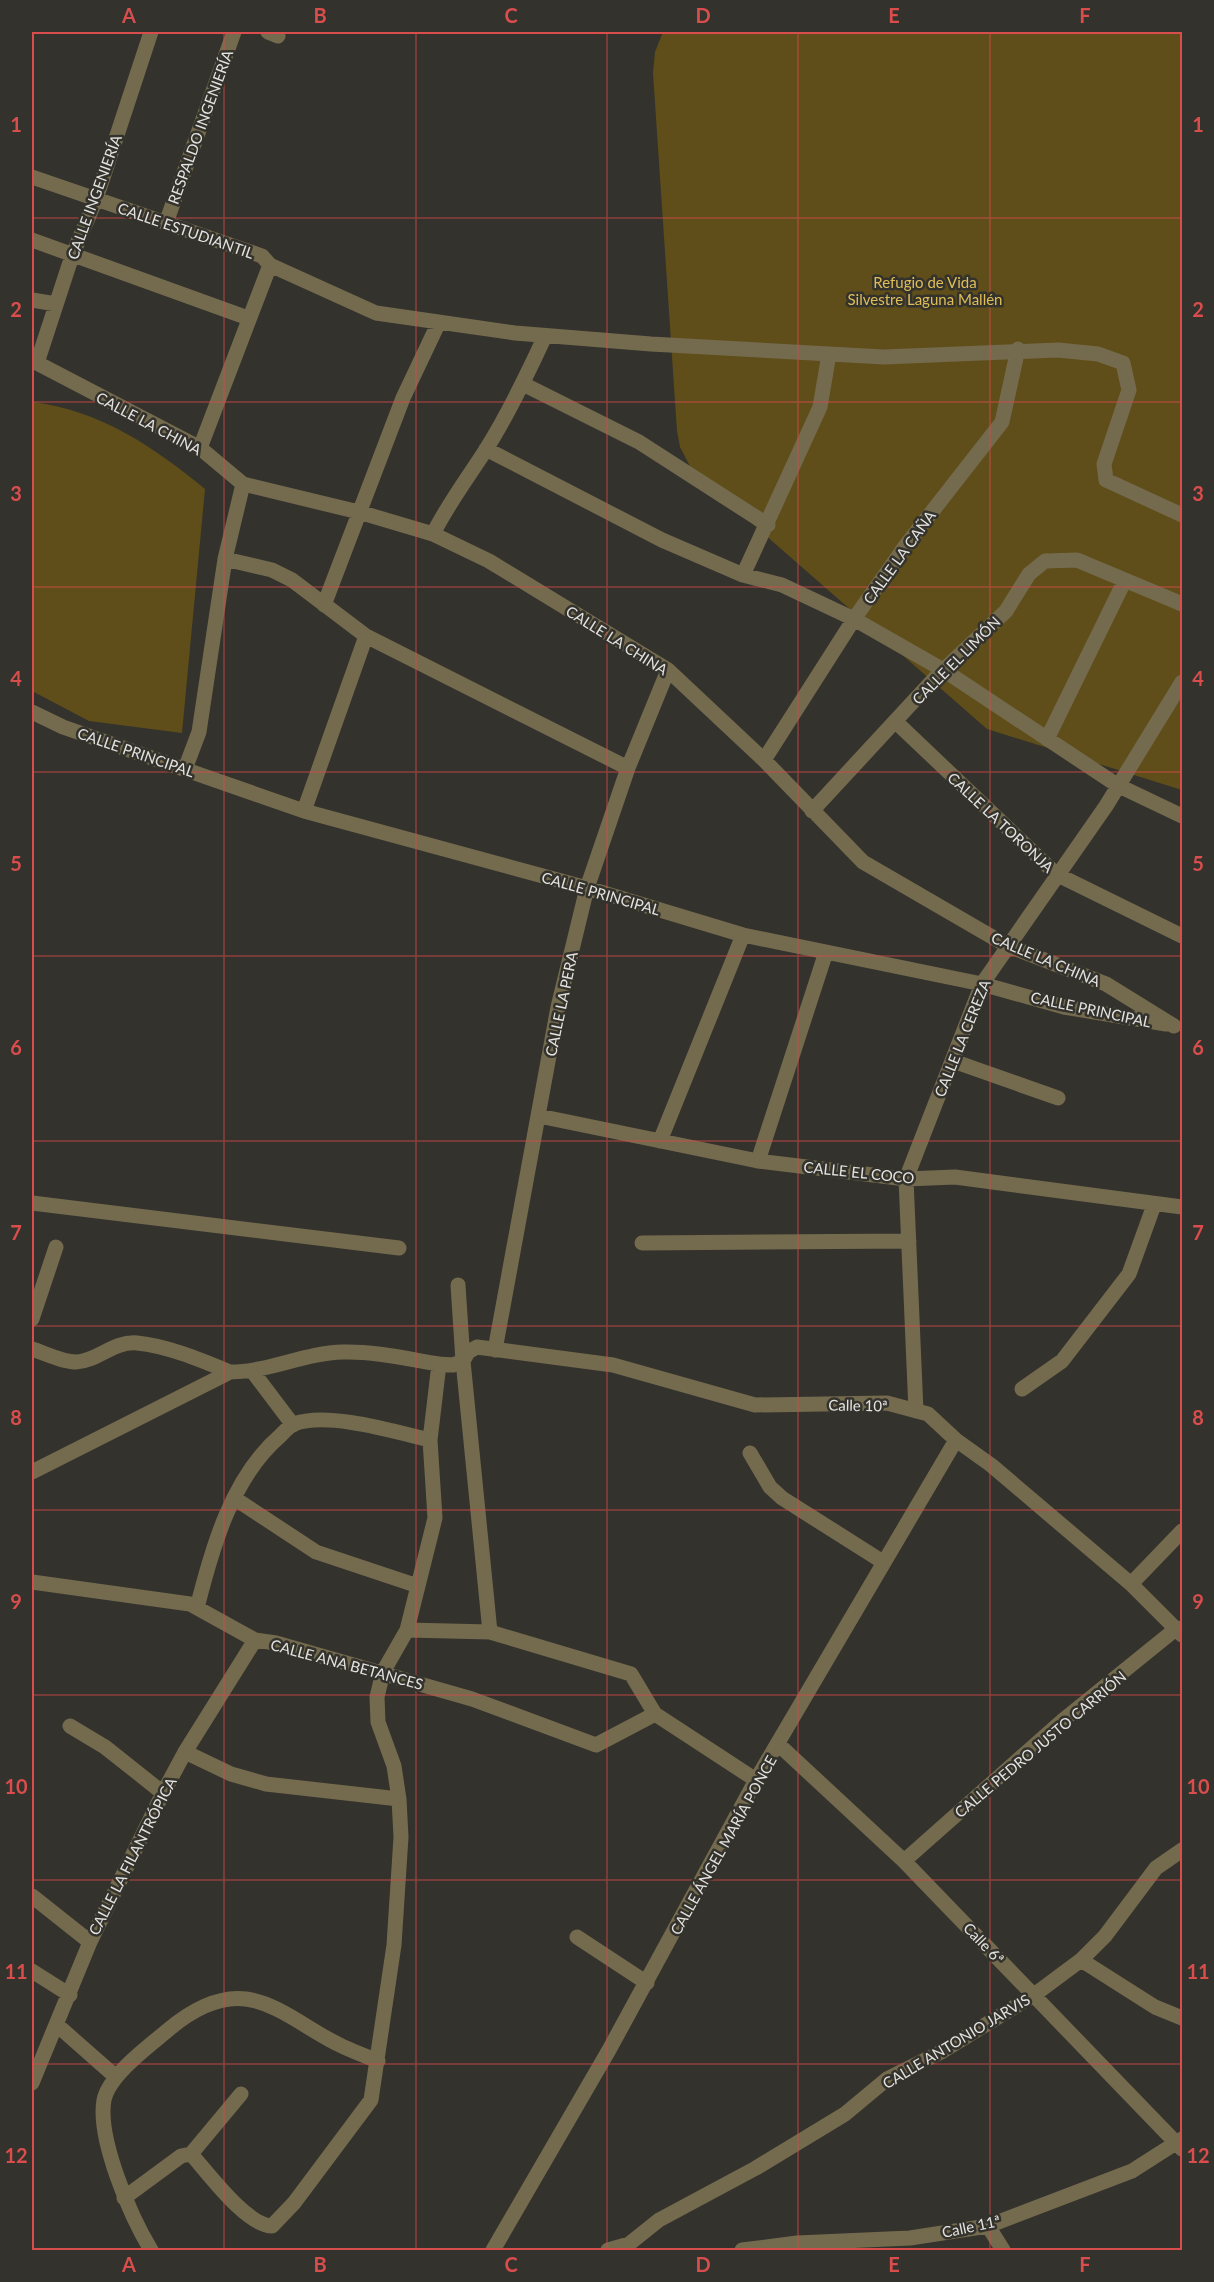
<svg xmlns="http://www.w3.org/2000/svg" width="1214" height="2282" font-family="Lato,sans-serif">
<rect width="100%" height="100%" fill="#33322c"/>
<path fill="#5f4e19" d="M663,32H1182V790L987,729L693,472L680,447L677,431L653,73L655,52Z
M32,402C99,410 153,446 205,489L182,733L89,721L32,691Z"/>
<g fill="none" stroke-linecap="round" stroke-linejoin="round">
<path stroke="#746a4e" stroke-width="15" d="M268,32L278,36
M32,177L262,256L270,265L376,313L515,333L651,344L884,357L1058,350L1098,354L1123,363L1129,390L1104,464L1106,480L1182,515
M166,223L234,32
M32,240L248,318
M32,300L56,304
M37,363L200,448L243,484L359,512L433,534L489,561L668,670L764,760L863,862L1006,945L1106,984L1174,1026
M37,363L72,256L96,199L151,32
M523,384L639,442L768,525
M200,448L270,265
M486,449L662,540L743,575L782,585L854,619L945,671L1117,785L1182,816
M433,534C448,504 467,479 485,451C508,415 527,375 545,336
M225,559L272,570L292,580L366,636L628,768
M743,575L820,407L829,354
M324,605L403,398L439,322
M32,712L63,727L304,811L587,888L743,935L982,984L1064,1007L1166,1024
M896,722L1056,874L1182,936
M1047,739L1124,582
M764,760L854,619L906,545L1002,422L1018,349
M185,769L199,732L225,559L243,484
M304,811L366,636
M812,811L934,679L1006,611L1029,574L1045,561L1077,560L1182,604
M953,1061L1058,1098
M539,1116L758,1161L906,1179L955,1177L1182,1207
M660,1141L743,935
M758,1161L826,952
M32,1203L399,1248
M642,1243L909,1241
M32,1319L56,1247
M32,1349C45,1353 62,1362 76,1362C98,1361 113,1341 137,1343C168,1346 201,1360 230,1372
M495,1350L558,1007L587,888L628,768L668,670
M253,1372L293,1425
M1022,1389L1062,1361L1129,1274L1154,1205
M916,1411L906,1179L982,984L1106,806L1182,682
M750,1453L770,1487L782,1498L883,1562
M32,1472L230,1372C269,1372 304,1353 343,1352C374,1351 408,1359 439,1364
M234,1498L316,1552L418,1586
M32,1582L190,1604L255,1640L276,1643L472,1699L596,1745L655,1714
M1131,1584L1182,1531
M197,1608C212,1548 232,1477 280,1436C284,1432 289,1426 294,1424C327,1411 396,1432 430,1440
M407,1630L435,1518L430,1440L439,1364L453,1365L463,1361L458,1285
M490,1632L463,1361L468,1352L477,1347L613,1365L755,1405L887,1403L928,1414L956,1440L991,1465L1131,1584L1182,1635
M70,1726L105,1747L163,1793
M778,1744L904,1861L1182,2149
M185,1752L231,1774L266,1784L399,1799
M904,1861L1062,1721L1177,1628
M32,1896L90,1942
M577,1937L647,1983
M1081,1960L1155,2007L1182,2018
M32,1971L70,1995
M57,2025L116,2077
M32,2083L90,1942L163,1793L185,1752L255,1640
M191,2154L241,2094
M124,2198L181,2156L191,2154C209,2174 246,2225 272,2226L294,2203L371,2100L394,1945L401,1837L399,1799L394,1766L378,1722L377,1697L383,1672L407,1630L490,1632L631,1674L655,1714L756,1780
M988,2226L1003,2250
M151,2250C131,2217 97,2139 104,2100C109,2075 149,2046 168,2030C189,2012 218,1995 246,1999C276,2003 305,2027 332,2041C346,2049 363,2055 378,2061
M493,2250L609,2050L756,1780L956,1440
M608,2250L629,2244L659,2220L756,2168L845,2114L887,2079L941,2052L1034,1995L1081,1960L1105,1936L1156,1868L1182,1850
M742,2250L797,2243L910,2238L988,2226L1132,2171L1182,2139"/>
</g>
<path fill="none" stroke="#d94d4d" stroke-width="1.5" stroke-opacity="0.55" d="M224,32V2250M416,32V2250M607,32V2250M798,32V2250M990,32V2250M32,218H1182M32,402H1182M32,587H1182M32,772H1182M32,956H1182M32,1141H1182M32,1326H1182M32,1510H1182M32,1695H1182M32,1880H1182M32,2064H1182"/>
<g text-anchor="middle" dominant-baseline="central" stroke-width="5" stroke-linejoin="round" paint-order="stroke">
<g font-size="15" fill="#e4e2df" stroke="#33322c">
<text transform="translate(200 127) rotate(-70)">RESPALDO INGENIERÍA</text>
<text transform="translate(94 197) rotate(-70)">CALLE INGENIERÍA</text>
<text transform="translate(186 230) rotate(19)">CALLE ESTUDIANTIL</text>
<text transform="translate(149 423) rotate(28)">CALLE LA CHINA</text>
<text transform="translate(899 557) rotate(-54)">CALLE LA CAÑA</text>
<text transform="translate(617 640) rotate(32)">CALLE LA CHINA</text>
<text transform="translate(956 660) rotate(-45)">CALLE EL LIMÓN</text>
<text transform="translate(136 752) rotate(19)">CALLE PRINCIPAL</text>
<text transform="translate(1001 822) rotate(43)">CALLE LA TORONJA</text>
<text transform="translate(601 893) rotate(16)">CALLE PRINCIPAL</text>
<text transform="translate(1046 959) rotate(23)">CALLE LA CHINA</text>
<text transform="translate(561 1004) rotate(-78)">CALLE LA PERA</text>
<text transform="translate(1091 1009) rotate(12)">CALLE PRINCIPAL</text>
<text transform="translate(962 1038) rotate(-68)">CALLE LA CEREZA</text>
<text transform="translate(859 1172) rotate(6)">CALLE EL COCO</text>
<text transform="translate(858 1405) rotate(1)">Calle 10ª</text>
<text transform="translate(347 1664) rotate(15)">CALLE ANA BETANCES</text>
<text transform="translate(1040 1744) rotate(-40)">CALLE PEDRO JUSTO CARRIÓN</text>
<text transform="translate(723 1845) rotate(-61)">CALLE ÁNGEL MARÍA PONCE</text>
<text transform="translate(132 1856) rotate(-63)">CALLE LA FILANTRÓPICA</text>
<text transform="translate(984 1943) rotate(46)">Calle 6ª</text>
<text transform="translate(956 2041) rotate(-31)">CALLE ANTONIO JARVIS</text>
<text transform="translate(971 2226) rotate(-12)">Calle 11ª</text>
</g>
<g font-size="15" fill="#dfbd58" stroke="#33322c">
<text x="925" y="282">Refugio de Vida<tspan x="925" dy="17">Silvestre Laguna Mallén</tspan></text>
</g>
</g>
<rect width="1214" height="2282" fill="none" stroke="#33322c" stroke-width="66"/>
<rect x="33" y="33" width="1148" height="2216" fill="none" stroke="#d94d4d" stroke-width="2"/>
<g font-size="20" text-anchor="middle" font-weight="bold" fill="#d94d4d">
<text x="129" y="23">A</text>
<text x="320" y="23">B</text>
<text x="511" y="23">C</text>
<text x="703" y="23">D</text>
<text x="894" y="23">E</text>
<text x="1085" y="23">F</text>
<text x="16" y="132">1</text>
<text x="1198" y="132">1</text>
<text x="16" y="317">2</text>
<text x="1198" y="317">2</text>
<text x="16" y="501">3</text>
<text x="1198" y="501">3</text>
<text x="16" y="686">4</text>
<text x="1198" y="686">4</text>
<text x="16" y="871">5</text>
<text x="1198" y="871">5</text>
<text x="16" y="1055">6</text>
<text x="1198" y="1055">6</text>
<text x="16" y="1240">7</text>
<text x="1198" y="1240">7</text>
<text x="16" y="1425">8</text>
<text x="1198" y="1425">8</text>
<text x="16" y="1609">9</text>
<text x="1198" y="1609">9</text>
<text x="16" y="1794">10</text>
<text x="1198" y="1794">10</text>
<text x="16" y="1979">11</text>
<text x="1198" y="1979">11</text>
<text x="16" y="2163">12</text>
<text x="1198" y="2163">12</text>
<text x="129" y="2272">A</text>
<text x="320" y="2272">B</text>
<text x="511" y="2272">C</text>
<text x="703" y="2272">D</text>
<text x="894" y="2272">E</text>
<text x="1085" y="2272">F</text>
</g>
</svg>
